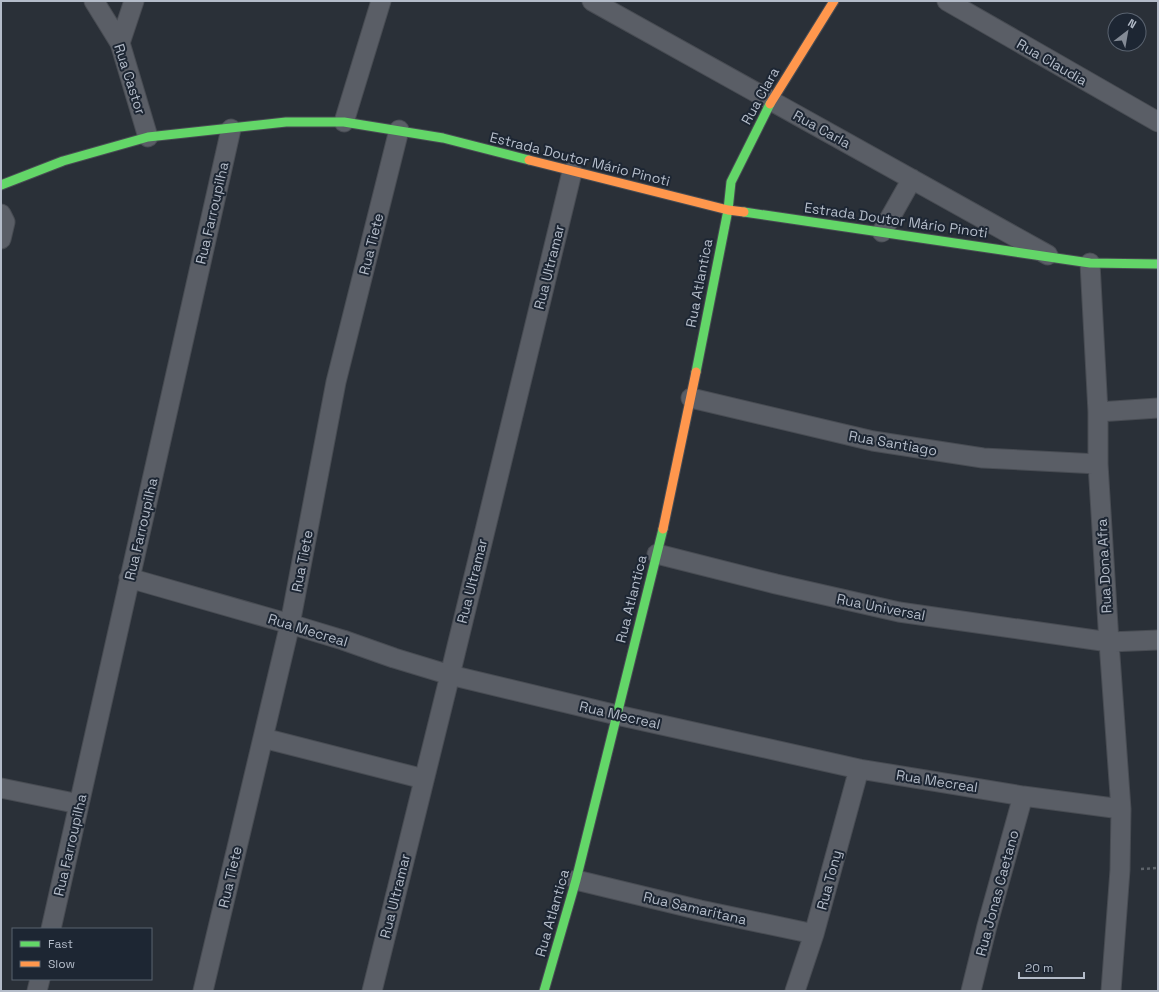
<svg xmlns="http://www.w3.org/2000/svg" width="1159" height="992" font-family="'Space Grotesk',sans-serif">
<rect width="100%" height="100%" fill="#2a3038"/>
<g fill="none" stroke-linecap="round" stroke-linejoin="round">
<g stroke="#484c53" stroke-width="21">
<path id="street" d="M94,1L120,43L148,137
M592,1L1048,255
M947,1L1158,122
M120,43L134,1
M344,122L381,1
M1,214L5,222L1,239
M882,232L912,179
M1090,263L1098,412V464L1109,642L1121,809L1120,870L1111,991
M691,398L873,441L983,458L1098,464
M1098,412L1158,408
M657,554L776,584L899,612L1109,642L1158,640
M129,578L290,624L343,640L394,658L450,675L617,715L859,769L1023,796L1121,809
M263,738L424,779
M1,788L79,804
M576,880L700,910L814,934
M51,929L231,129
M37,991L40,979
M203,991L290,624L336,382L399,130
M372,991L450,675L572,172
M795,991L814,934L859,769
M971,991L987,926L1023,796"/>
</g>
<g stroke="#484c53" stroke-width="11">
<path id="fast" d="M1,185L63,161L148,137L286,122H344L443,138L529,160
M744,212L1090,263L1158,264
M696,372L728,210L731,182L770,104
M544,991L576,880L663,529"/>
</g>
<g stroke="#484c53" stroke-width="11">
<path id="slow" d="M770,104L834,1
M529,160L728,210L744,212
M663,529L696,372"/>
</g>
<path stroke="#5d636a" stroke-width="2.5" stroke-dasharray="3 3" stroke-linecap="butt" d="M1141,869L1158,868"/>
<use href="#street" stroke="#5a5e66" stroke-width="19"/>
<use href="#fast" stroke="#63d668" stroke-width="9"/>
<use href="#slow" stroke="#ff974d" stroke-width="9"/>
</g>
<g text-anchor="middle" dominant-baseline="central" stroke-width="4" stroke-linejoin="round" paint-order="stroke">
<g font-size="14" fill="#b4bcc9" stroke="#1d2633">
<text transform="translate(1052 62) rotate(30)">Rua Claudia</text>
<text transform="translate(130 79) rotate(72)">Rua Castor</text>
<text transform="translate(760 96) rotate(-61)">Rua Clara</text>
<text transform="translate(822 129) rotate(29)">Rua Carla</text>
<text transform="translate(580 159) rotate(14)">Estrada Doutor Mário Pinoti</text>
<text transform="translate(212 213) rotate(-77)">Rua Farroupilha</text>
<text transform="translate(896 220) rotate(8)">Estrada Doutor Mário Pinoti</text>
<text transform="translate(371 244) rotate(-76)">Rua Tiete</text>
<text transform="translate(549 267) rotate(-76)">Rua Ultramar</text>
<text transform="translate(699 283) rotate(-79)">Rua Atlantica</text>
<text transform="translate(893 443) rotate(10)">Rua Santiago</text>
<text transform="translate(141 529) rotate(-77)">Rua Farroupilha</text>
<text transform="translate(302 561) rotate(-79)">Rua Tiete</text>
<text transform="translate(1104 566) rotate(-93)">Rua Dona Afra</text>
<text transform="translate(472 581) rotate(-76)">Rua Ultramar</text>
<text transform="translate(631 599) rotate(-76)">Rua Atlantica</text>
<text transform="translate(881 607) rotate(11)">Rua Universal</text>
<text transform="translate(308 630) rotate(17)">Rua Mecreal</text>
<text transform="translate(620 715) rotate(13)">Rua Mecreal</text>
<text transform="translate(937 781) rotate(9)">Rua Mecreal</text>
<text transform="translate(70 845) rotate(-77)">Rua Farroupilha</text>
<text transform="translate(230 877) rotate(-77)">Rua Tiete</text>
<text transform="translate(829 880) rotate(-75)">Rua Tony</text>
<text transform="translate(997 893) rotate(-75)">Rua Jonas Caetano</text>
<text transform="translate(395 896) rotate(-76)">Rua Ultramar</text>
<text transform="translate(695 908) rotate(13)">Rua Samaritana</text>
<text transform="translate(552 913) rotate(-74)">Rua Atlantica</text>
</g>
</g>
<rect width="1159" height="992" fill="none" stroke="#b4bcc9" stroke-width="4"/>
<rect x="12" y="928" width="140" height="52" fill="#1d2633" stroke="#59626f"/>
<rect x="20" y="941" width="20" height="6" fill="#63d668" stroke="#59626f"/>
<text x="48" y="948" font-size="12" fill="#b4bcc9">Fast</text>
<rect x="20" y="961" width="20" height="6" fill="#ff974d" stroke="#59626f"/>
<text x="48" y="968" font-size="12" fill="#b4bcc9">Slow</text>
<g transform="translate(1127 32) rotate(31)"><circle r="19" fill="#1d2633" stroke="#59626f"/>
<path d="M0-3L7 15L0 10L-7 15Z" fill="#848b96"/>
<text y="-6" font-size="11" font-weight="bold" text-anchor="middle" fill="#b4bcc9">N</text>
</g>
<path d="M1019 972v6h65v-6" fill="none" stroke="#b4bcc9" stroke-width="2"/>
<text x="1025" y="972" font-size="12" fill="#b4bcc9" stroke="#1d2633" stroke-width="3" paint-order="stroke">20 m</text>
</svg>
